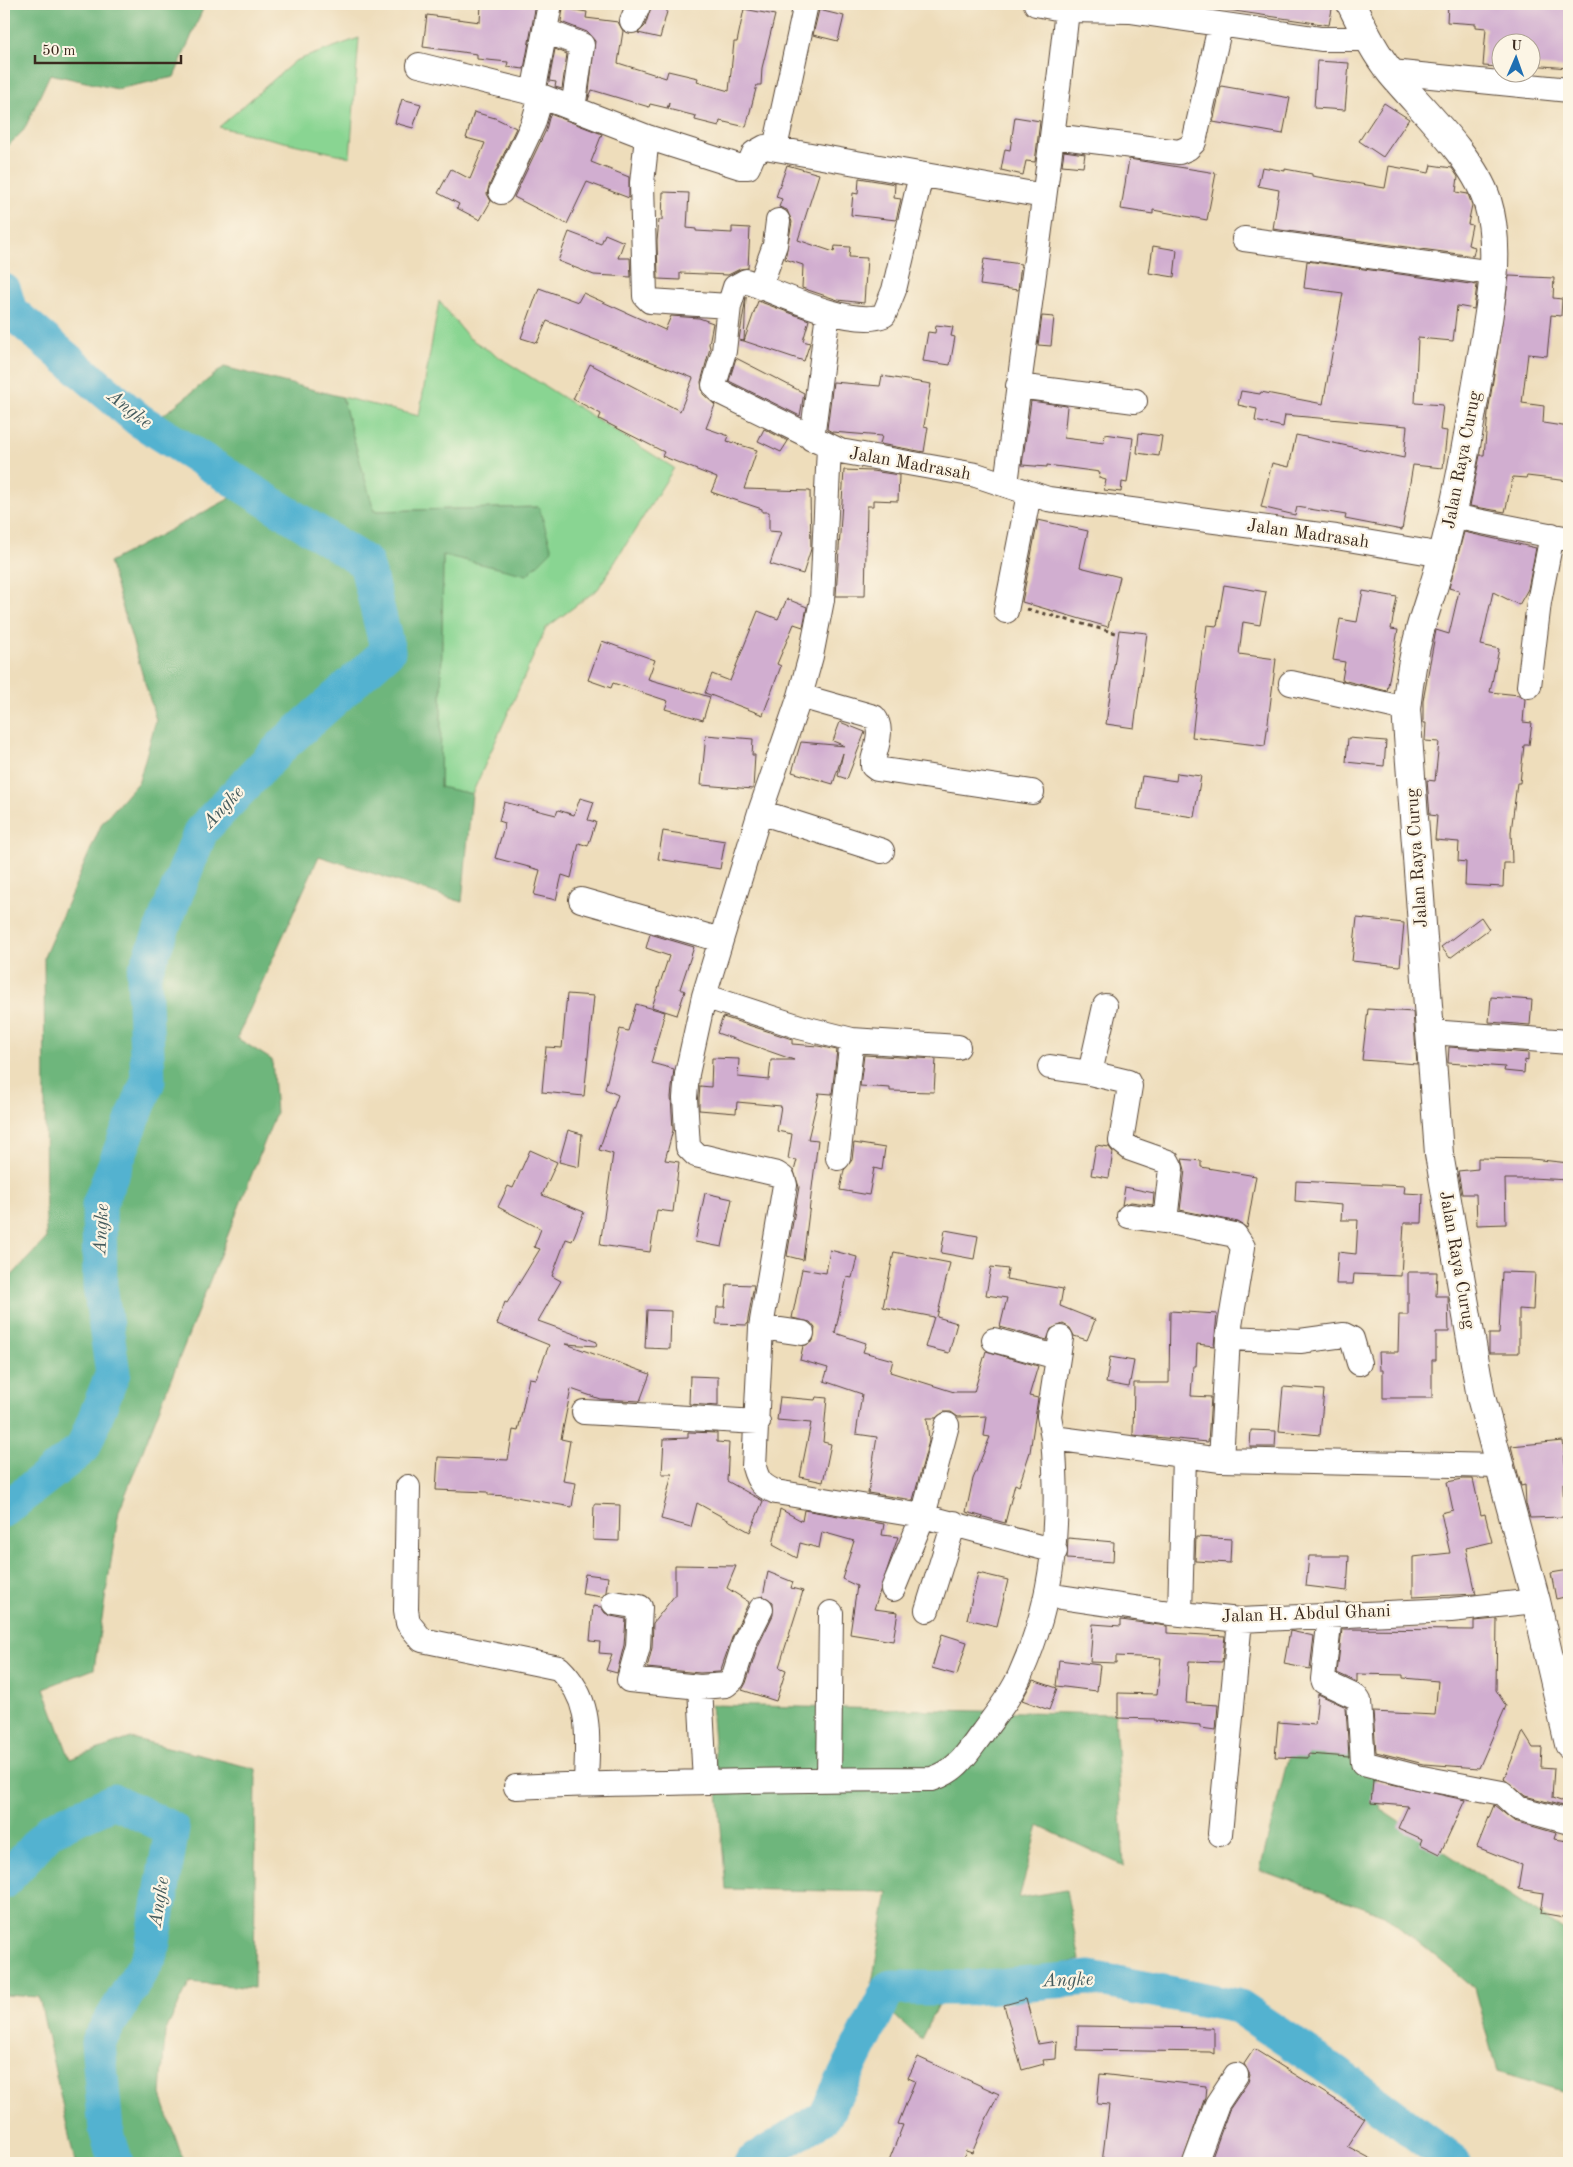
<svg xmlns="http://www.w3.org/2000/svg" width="1573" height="2167" font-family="'Old Standard TT',serif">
<rect width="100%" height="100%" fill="#fcf5e5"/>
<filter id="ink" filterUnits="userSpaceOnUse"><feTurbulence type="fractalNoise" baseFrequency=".02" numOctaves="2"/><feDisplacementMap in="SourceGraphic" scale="10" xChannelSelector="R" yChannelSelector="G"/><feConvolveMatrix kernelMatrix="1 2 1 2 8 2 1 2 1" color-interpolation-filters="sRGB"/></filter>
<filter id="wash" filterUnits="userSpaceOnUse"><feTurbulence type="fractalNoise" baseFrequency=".0096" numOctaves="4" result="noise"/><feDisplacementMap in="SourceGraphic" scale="20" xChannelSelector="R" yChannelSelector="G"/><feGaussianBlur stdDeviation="1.12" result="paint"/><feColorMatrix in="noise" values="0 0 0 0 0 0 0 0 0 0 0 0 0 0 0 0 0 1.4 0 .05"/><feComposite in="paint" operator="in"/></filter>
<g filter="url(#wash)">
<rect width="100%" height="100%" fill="#edb"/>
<path fill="#89d592" stroke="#628058" d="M359,38L350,157L219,127L295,61Z
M439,301L469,338L674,468L598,589L546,628L472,794L440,788L443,554L539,507L373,511L342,397L419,416Z"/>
<path fill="#6eb67c" stroke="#54704d" d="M4,4H205L174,77L117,89L50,74L24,130L4,150Z
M224,367L342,397L374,511L539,507L552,550L527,575L443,555L440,787L472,794L462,902L319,856L237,1038L272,1060L276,1113L119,1511L94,1669L44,1688L70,1759L131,1738L256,1769L254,1988L190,1982L165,2032L161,2095L184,2163H75L39,1997L4,1995V1284L46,1239L44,957L102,823L139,781L156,720L109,562L244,491L148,427Z
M711,1705L1115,1714L1124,1866L1039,1826L1019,1898L1066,1890L1080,1960L944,1992L921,2039L870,1994L888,1892L726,1889Z
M1291,1746L1369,1749L1381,1810L1569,1934V2093L1497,2072L1474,1988L1385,1915L1260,1870Z"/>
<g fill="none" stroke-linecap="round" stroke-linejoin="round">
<path stroke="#52b2d0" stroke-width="35" d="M4,291L10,311L139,420L366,563L388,651L285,743L201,831L144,974L148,1081L99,1205L100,1286L113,1373L83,1448L4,1510
M4,1882L50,1830L114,1801L172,1829L151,1954L98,2042L106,2130L116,2163
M751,2163L825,2116L889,1988H972L1090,1978L1237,2006L1336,2073L1455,2163"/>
</g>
<g id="blocks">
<path fill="#d1aed0" d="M481,4H536L524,69L507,67L508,62L477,59V54L423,47L427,15L480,22Z
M652,4H669L660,38L638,33L645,26Z
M1187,4H1333L1329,25Z
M1448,4H1569V68L1530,65V42H1500V67L1483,66L1486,28L1476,27V24L1447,22Z
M563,8L587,12L586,18L618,22L623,31L618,63L666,78L668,71L698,78L697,82L729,91L734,42H737L744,9L775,15L762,68L761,85H757L746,127L720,121L719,126L695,120L696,116L668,109L669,103L667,108L650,104L649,107L592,90L588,100L595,41L587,32L561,22Z
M819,10L844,16L838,41L813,35Z
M555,49L567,54L562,89L555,87L556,82L549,81Z
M1317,61L1349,63L1345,110L1314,108Z
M1221,86L1290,98L1283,134L1213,122Z
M402,99L421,104L413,128L395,123Z
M1384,103L1409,119L1383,157L1359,141Z
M474,112L495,118L516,128L489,186L487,194L491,201L480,220L457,208L459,204L438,193L451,169L470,179L485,143L466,138Z
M550,114L602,134L591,162L629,177V198L587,182L567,224L514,197L546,130Z
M1015,117L1040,121L1035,162L1026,161L1023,175L1001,170L1005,149L1010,150Z
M1064,151L1085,154L1083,167L1062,165Z
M1129,159L1216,173L1207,220L1153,210V214L1121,209Z
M787,165L819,174L798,240L834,252L835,246L850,247L849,257L867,258L864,303L838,300L802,288L803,265L785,259L792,222L787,210L779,207L782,199L776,197Z
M1431,165L1452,168L1458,177L1456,192L1468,194L1472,205L1468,224L1472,225L1468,245L1475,247L1473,256L1273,229L1279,190L1258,186L1262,167L1285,171V169L1312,174V176L1385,188L1389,166L1429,173Z
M859,178L895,184L894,198L901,199L896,220L851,215L853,193L858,194Z
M663,192L689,193L687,228L696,229V231L732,233V227L750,228L748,268L740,269L728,275L680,273V280L658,279L657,241L659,220H662Z
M569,232L601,244L605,234L624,242L618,258H630L631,277L594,275L558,261Z
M1153,246L1177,250L1174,277L1149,273Z
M984,259L1021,264L1018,290L980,285Z
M1307,261L1477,285L1474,309L1457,306L1453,341L1418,338L1415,403L1443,405L1440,430L1447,431L1443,468L1413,465L1402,530L1345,519L1346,515L1297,507L1295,515L1261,507L1272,463L1289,467L1296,435L1404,458L1407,426L1285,415L1283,427L1255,421L1257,409L1238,405L1241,391L1260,394L1261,392L1323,404L1343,293L1304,288Z
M1509,276L1554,278L1553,298L1562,299L1561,316L1551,315L1547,356L1528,354L1522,403L1544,406L1543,423L1569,427V481L1527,476L1526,478L1513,477L1505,512L1470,506L1480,455H1484L1488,413Z
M539,288L578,302L583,293L665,330L671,316L699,318L713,323L709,344L710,348L701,382L703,394L715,405L706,428L729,436L727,441L757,450L744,489L810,491L811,549L803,574L770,564L781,532L769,531V512H762V509L711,492L717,478L662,456L664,452L599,419L601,414L573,399L590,364L680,411L693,378L547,321L537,343L521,338Z
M746,297L744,341L739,340Z
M758,301L809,320L803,341L810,343L804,361L744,341Z
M1042,316L1054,317L1051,346L1038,345Z
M936,325L953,327L951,336L955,337L950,365L923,361L928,332L935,333Z
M736,358L804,393L800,416L729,381Z
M882,376L931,384L924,426L928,427L924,452L880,444L882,436L832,432L827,429L833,382L880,386Z
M1031,401L1067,406L1064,438L1104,443L1105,434L1133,438L1127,483L1122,482L1121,492L1104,490L1106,480L1099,478L1100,472L1047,465V467L1022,465Z
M764,429L788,441L781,452L758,441Z
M1139,433L1162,436L1159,456L1137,453Z
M844,470L872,471L899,475L898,501L873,500V506H867L865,596H836Z
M1038,520L1088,531L1080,567L1120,577L1108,627L1022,602Z
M1464,532L1536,548L1528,589L1519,605L1493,592L1481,645L1499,649L1490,692L1519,695L1525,699L1523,722L1532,723L1529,745H1524L1520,783H1517L1511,832L1512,863H1504L1503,887L1465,885L1466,862L1458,861L1459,842L1435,840L1437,816L1430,815L1427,780L1435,781L1439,742L1425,741L1426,723H1423V701L1436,630L1449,634L1459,591L1449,588Z
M1224,585L1266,592L1260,625L1243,622L1239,654L1276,659L1265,746L1192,737L1202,650H1204L1207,625L1217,626Z
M1363,591L1397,597L1391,629L1398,630L1387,691L1342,680L1345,662L1333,660L1340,619L1357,622Z
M787,599L807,607L803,627L794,624L777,664L781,666L763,715L705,693L712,674L730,681L758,611L778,619Z
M1119,630L1147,633L1134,728L1106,724Z
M602,641L655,660L648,679L710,697L703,720L665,709L668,701L613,683L611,688L588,680Z
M840,722L865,732L847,779L838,776L843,753L833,784L792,772L801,742L845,746L833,741Z
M706,735L753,739L752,755H755L753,789L701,785Z
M1348,738L1386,741L1384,766L1346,762Z
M1177,773L1201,776L1194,817L1137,809L1142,776L1176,781Z
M580,798L594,802L588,820L596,822L588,846L579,843L571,878L562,875L556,900L534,895L540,870L495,858L505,823L499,821L504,802L556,815L558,810L574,815Z
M663,831L725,841L720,869L658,859Z
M1481,917L1489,929L1450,958L1441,947Z
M1357,918L1404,923L1400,966L1352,961Z
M650,934L694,947L680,989L685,991L677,1015L652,1007L669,956L646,948Z
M567,994L594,996L584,1096L542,1092L546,1047L562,1048Z
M1491,997L1532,1000L1530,1025L1489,1022Z
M636,1004L665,1012L651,1063L674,1069L671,1097L673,1130L665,1160L679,1162L673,1212L657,1210L650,1252L600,1245L613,1154L599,1150L618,1095L605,1089L620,1029L628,1031Z
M1368,1009L1413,1012L1417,1064L1362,1060Z
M723,1017L792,1039V1044L818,1046L837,1050L832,1094L819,1093L808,1139L818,1140L803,1260L787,1256L799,1187L794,1171L797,1160L788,1159L792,1134L777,1131L781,1106L737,1102L736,1113L699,1110V1098L700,1086L711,1087L712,1058L739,1059L738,1077L769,1080L771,1060H794L717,1033Z
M1449,1047L1528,1053V1061L1525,1060L1524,1073L1504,1071L1505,1067L1448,1063Z
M864,1055L936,1059L934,1092L890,1091V1088L860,1086Z
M568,1130L582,1134L579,1167L559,1162Z
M854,1143L885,1148L882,1170L874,1168L869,1195L840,1190L844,1170L852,1160Z
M1096,1145L1109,1147L1113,1152L1109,1178L1091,1175Z
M530,1150L557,1162L542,1195L584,1212L572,1241L566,1239L552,1276L561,1281L538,1321L597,1342L596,1346L566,1344L650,1374L640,1401L600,1399L571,1389L561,1439L570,1441L563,1481L576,1483L572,1507L510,1496L488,1495V1492L436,1490L438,1457L508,1460L513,1430L518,1431L529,1378L536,1379L549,1345L497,1324L505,1302L507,1303L540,1249L534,1247L541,1229L498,1207L508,1186L513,1188Z
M1478,1158L1532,1159L1569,1163V1180L1531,1178V1179H1505L1506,1224L1477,1225L1476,1194H1462L1458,1171L1478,1169Z
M1182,1159L1201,1161V1167L1256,1176L1247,1228L1238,1222L1180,1210L1185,1170Z
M1296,1181L1405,1186L1404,1193L1423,1194L1422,1223H1404L1401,1276L1354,1274L1353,1284H1336L1338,1252L1356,1254L1358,1220H1341L1342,1205L1295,1201Z
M1125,1187L1154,1193L1153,1205L1131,1202L1122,1205Z
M705,1193L732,1199L722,1247L695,1242Z
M945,1230L978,1236L974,1259L941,1253Z
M830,1250L857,1257L852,1278L847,1277L835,1333L866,1343L863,1352L893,1360L890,1372L954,1392H974L986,1351L1038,1366L1029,1396L1038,1398L1030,1452L1019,1486L1015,1484L1005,1523L966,1512L973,1479L990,1437L984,1436L987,1416L958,1417L951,1412H944L936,1418H927L929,1441L913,1500L868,1493L877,1437L856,1434L862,1394L824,1381L828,1368L800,1360L803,1346L813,1341L815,1328L810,1322L792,1318L802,1269L826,1273Z
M894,1252L950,1263L937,1317L957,1323L949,1353L925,1347L934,1317L883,1307Z
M991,1267L1008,1269L1006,1279L1063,1289L1060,1306L1095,1320L1087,1340L1074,1336L1070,1328L1063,1324L1051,1329L1047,1340L1000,1327L1007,1298L986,1295Z
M1408,1272H1437L1436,1296H1448L1449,1332H1436V1360H1432V1398H1383V1370H1380L1379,1352H1398L1399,1315H1408Z
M1502,1272L1535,1273L1533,1310L1519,1309V1353H1489V1334H1499Z
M727,1284L754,1285L747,1325L716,1324L717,1307H725Z
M647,1310L671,1311L670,1349L645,1348Z
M1170,1311L1217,1314L1214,1346L1197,1344L1196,1366H1193L1191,1396L1211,1397L1208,1442L1133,1435L1134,1383H1169Z
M1110,1357L1134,1361L1129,1387L1106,1383Z
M690,1376L718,1377V1406L689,1404Z
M1283,1387L1324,1390L1320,1435L1279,1431Z
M780,1397L815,1400L816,1397L827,1398L823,1442L831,1444L823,1482L800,1477L811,1423L777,1420Z
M1251,1430L1276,1431L1275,1447H1250Z
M688,1432L717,1433V1442L729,1443L727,1481L763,1501L750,1532L697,1503L691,1527L661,1519L672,1474H662L664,1439L688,1438Z
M1563,1441L1567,1482L1563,1483L1564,1517L1530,1518L1526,1504L1525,1485L1521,1486L1511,1446Z
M1463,1479H1473L1481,1515L1485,1514L1492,1542L1466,1548L1476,1594L1413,1597V1557L1450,1553L1441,1513L1453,1510L1447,1482Z
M594,1504L620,1505L619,1541L593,1540Z
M780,1509L802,1521L804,1510L884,1524L882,1535L898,1537L874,1609L898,1612L893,1641L850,1634L857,1586L842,1579L854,1541L822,1532L819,1548L800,1543L797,1558L773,1545Z
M1196,1537L1231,1539L1230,1563L1195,1561Z
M1068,1538L1114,1542L1113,1562L1067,1559Z
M1309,1556H1349L1347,1591L1306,1586Z
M675,1565L736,1566L727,1588L749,1602L733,1635L720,1672L700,1673L647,1668L652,1648L653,1623L675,1595Z
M1569,1570V1596L1556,1599L1551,1573Z
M768,1572L793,1582L791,1588L803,1591L779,1667L786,1670L776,1701L742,1690L746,1683L758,1646L773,1615V1602L763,1596Z
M978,1573L1008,1580L997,1626L967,1619Z
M585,1574L608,1577L606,1592L602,1597L582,1594Z
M593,1606L601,1607L605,1613L611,1616L626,1619L624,1645L617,1673L606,1670L612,1654L599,1653L600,1642L590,1641Z
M1497,1619L1496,1690L1506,1706L1479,1768L1424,1764L1376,1752L1373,1712L1435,1715L1438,1681L1403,1678V1675L1357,1674V1682L1337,1673L1342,1629L1474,1630V1621Z
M1121,1620L1167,1626V1633L1225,1636L1222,1662L1189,1661L1186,1703L1218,1705L1216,1730L1200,1728V1725L1155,1721V1719L1118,1718V1693L1157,1694L1161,1658L1116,1656V1663L1090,1662L1093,1624L1121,1626Z
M1290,1631L1314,1636L1310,1669L1284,1664Z
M942,1634L967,1642L957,1675L932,1668Z
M1059,1660L1100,1665L1097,1691L1056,1686Z
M1033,1680L1057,1688L1049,1710L1022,1700Z
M1318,1694L1346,1707L1349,1757L1308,1754V1758L1275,1757L1278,1722L1315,1725Z
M1523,1732L1533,1748H1542L1541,1767L1554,1768L1552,1798L1564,1802L1563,1806L1525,1796L1504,1779Z
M1373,1780L1465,1800L1440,1854L1420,1844L1422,1839L1398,1828L1408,1806L1371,1803Z
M1494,1805L1514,1821L1556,1833L1554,1839L1569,1841V1918L1541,1913L1544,1893L1518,1889L1522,1865L1477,1847Z
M1026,1999L1038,2044L1057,2041L1056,2059L1043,2060L1044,2064L1022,2070L1004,2005Z
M1078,2026L1214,2028V2054L1210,2052L1077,2050Z
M1254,2049L1365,2118L1347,2146L1379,2163H1210L1229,2110L1248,2082L1250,2075L1244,2064Z
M918,2057L999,2094L988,2115L972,2153L966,2151L962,2163H888L903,2125L898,2124L915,2081L908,2078Z
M1100,2074L1206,2086L1205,2097L1182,2163H1102L1109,2105L1097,2104Z"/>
</g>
</g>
<g filter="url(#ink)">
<use href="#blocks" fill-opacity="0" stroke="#564536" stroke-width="1"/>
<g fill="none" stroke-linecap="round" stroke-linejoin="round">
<g stroke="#564536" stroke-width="26">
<path id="minor" d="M1036,4L1067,10L1130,11L1321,39H1368
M632,21L639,4
M546,31L582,45L573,109
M419,65L533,93L647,137L741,167H748L754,153L765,147L1044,196
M1391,72L1569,90
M533,93L550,4
M1054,136L1179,152L1188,148L1194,142L1220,26
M647,137L642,183L645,296L650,301L729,306L724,351L714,385L720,392L840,451L976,475L1048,499L1336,537L1443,555
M775,148L806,4
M501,192L533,124L541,97
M1244,239L1493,273
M760,286L775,245L778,221
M729,306L735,287L746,281C778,293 853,329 884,315L894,290L921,175
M1018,386L1135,401
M812,439L828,312
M829,447L822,600L811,656L800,696L760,812L704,996L687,1074L685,1098L688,1147L696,1155L777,1174L783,1178L785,1185L761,1327L754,1467C758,1482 762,1486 776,1492L923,1516L1055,1551
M1006,484C1026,326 1050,169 1067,10
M1452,516L1569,539
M1006,611L1029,494
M1291,683L1406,709
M1529,686L1539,602L1552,535
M800,696L874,717C884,729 876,747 873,761V766L877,769L1032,792
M760,812L882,851
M581,900L721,940
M704,996L800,1027L852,1040L958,1047
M1430,1032L1569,1042
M1050,1067L1090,1073L1128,1082L1130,1086L1121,1141L1131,1149L1168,1162L1171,1168L1165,1221
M1090,1073L1105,1006
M838,1158L852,1040
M1129,1216L1165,1221L1235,1235L1243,1247L1228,1338L1221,1460
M761,1327L802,1333
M1228,1338L1300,1341L1344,1335L1352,1339L1359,1363
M994,1340L1057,1357
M584,1412L758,1422
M1053,1438L1049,1416L1061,1338
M408,1487L406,1610L408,1623L422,1640L559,1668C594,1702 587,1737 586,1783
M893,1589L923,1516L947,1425
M1047,1595L1162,1612L1240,1620L1451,1610L1536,1601
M614,1603L640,1607L638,1647L629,1680L700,1687L705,1782
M927,1610L954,1523
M1180,1614L1184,1455
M1330,1616L1323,1679L1324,1682L1356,1697L1359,1701L1363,1763L1417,1777L1502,1793L1518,1808L1569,1822
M700,1687L726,1685L733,1679L745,1641L761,1609
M829,1778L831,1613
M516,1787C579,1783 643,1784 706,1782C782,1780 856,1779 932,1779C958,1771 967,1753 983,1732C996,1714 1011,1696 1020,1675C1055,1598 1060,1521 1053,1438L1221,1460L1500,1466
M1220,1834L1240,1620
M1195,2163L1217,2104L1236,2075"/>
</g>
<g stroke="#564536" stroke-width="30">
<path id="major" d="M1351,4C1363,28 1374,52 1391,73C1420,108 1473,157 1487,200C1503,252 1489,314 1480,366C1469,429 1459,492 1443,553C1437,579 1427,604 1420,630C1413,656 1409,682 1406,709L1439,1154L1481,1397L1536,1601L1569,1744"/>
</g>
<path stroke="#564536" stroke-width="3" stroke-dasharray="4 4" stroke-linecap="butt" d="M1027,609L1116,633"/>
<use href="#minor" stroke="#fff" stroke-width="24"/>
<use href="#major" stroke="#fff" stroke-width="28"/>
</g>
</g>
<g text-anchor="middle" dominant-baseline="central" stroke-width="4.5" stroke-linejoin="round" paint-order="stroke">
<g font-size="18" fill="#3b2a1e" stroke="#fcf5e5">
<text transform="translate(1462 460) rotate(-79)">Jalan Raya Curug</text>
<text transform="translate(910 464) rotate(10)">Jalan Madrasah</text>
<text transform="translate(1308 534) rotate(8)">Jalan Madrasah</text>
<text transform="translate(1417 858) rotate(-94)">Jalan Raya Curug</text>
<text transform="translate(1457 1260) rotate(80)">Jalan Raya Curug</text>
<text transform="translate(1306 1614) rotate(-2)">Jalan H. Abdul Ghani</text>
</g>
<g font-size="19" font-style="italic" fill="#435a5c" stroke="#fcf5e5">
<text transform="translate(129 410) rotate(38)">Angke</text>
<text transform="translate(224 808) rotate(-47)">Angke</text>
<text transform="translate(102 1229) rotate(-87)">Angke</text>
<text transform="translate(160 1902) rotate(-81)">Angke</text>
<text transform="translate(1068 1981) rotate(-2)">Angke</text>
</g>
</g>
<rect width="1573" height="2167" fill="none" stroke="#fcf5e5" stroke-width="20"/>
<g transform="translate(1516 58) rotate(2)"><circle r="24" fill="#fcf5e5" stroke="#afa495"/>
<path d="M0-4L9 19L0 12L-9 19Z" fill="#1f6fb2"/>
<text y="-8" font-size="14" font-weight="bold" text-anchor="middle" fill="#3b2a1e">U</text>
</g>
<path d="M35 55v8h146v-8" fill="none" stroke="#3b2a1e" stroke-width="2.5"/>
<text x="42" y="55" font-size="15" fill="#3b2a1e" stroke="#fcf5e5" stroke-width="4" paint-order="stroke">50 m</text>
</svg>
